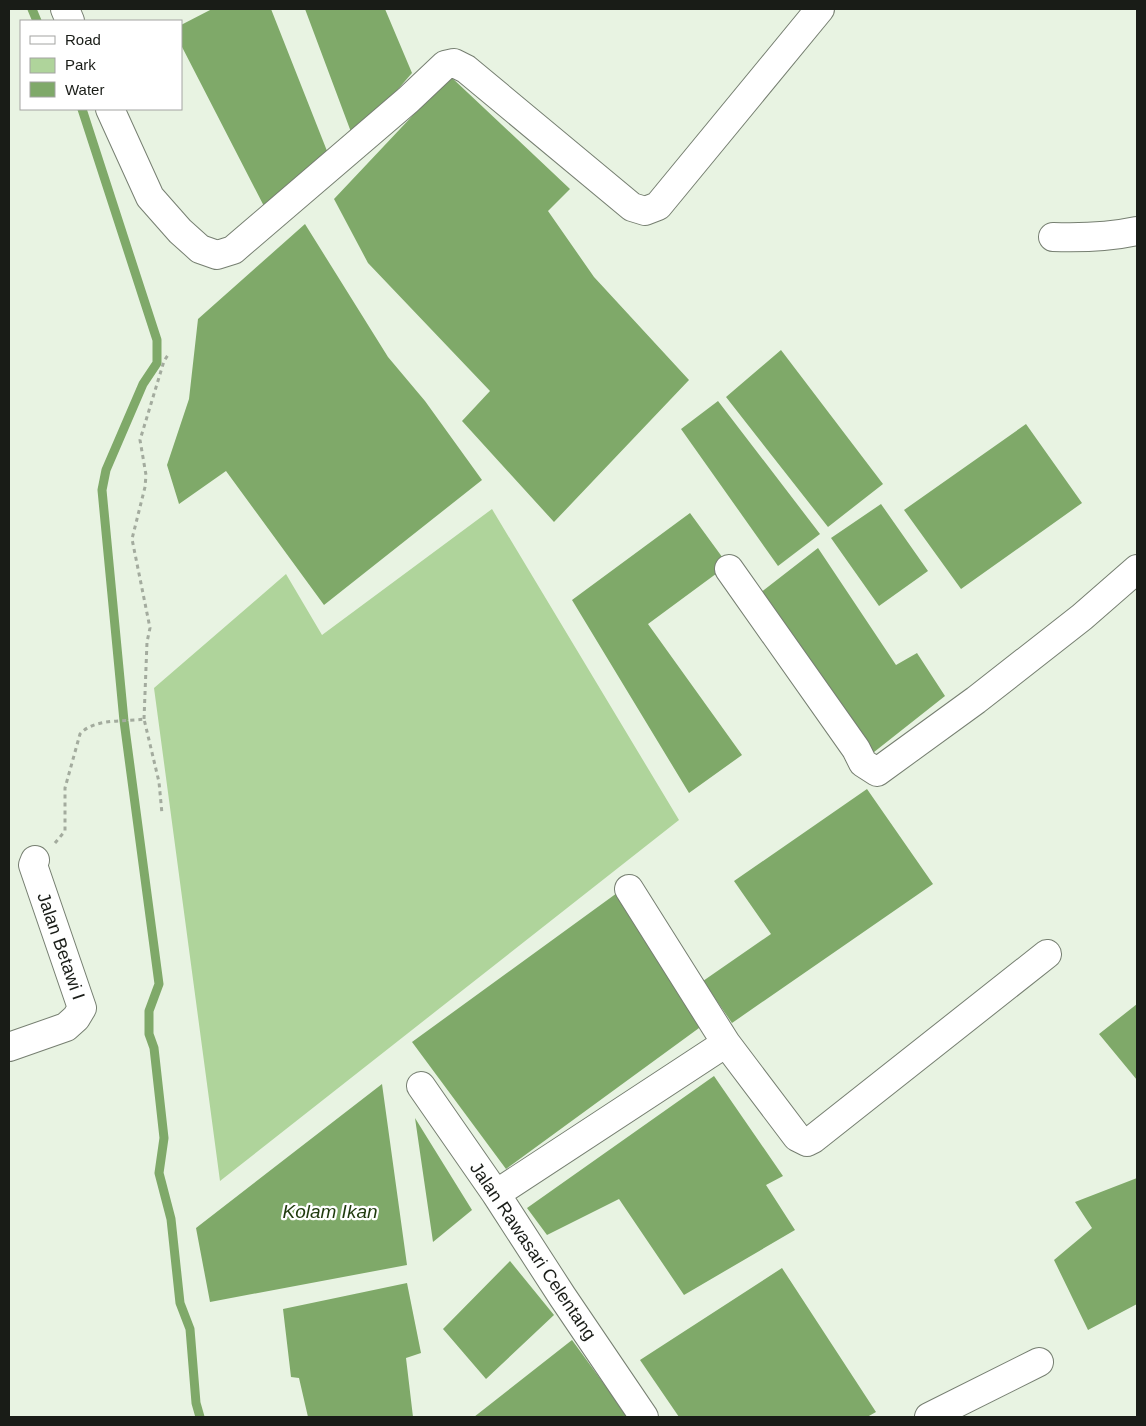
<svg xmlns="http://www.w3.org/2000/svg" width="1146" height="1426" font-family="Helvetica,sans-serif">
<rect width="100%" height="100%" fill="#e8f3e2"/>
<path fill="#afd49b" d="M492,509L679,820L220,1181L154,688L286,574L322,635Z"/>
<path fill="#7fa969" d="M212,9H271L329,156L267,212L181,45V25Z
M305,9H385L412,73L354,140Z
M450,76L570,189L548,211L594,277L689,380L554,522L462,421L490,391L368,263L334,199Z
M305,224L388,357L425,401L482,480L324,605L226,471L179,504L167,465L189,399L198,319Z
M781,350L883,484L828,527L726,397Z
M718,401L820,534L778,566L681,429Z
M1026,424L1082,503L961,589L904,510Z
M881,504L928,571L879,606L831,538Z
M690,513L728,565L648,624L742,755L689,793L572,600Z
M818,548L896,665L917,653L945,696L869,756L755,597Z
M867,789L933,884L732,1023L703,981L771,934L734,881Z
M617,893L710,1020L506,1169L412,1042Z
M1137,1004V1080L1099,1034Z
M714,1076L783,1176L766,1185L795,1230L684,1295L619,1199L547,1235L527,1208Z
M382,1084L407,1265L210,1302L196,1228Z
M415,1118L472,1210L433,1242Z
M1137,1178V1304L1088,1330L1054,1260L1092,1228L1075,1202Z
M510,1261L554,1315L486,1379L443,1329Z
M782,1268L876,1412L867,1417H679L640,1360Z
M407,1283L421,1353L406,1358L413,1417H308L299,1378L291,1377L283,1309Z
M572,1340L628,1417H474Z"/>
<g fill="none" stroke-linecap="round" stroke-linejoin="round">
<path stroke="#7fa969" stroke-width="9" d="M32,9L37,21
M82,109L157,340V363L143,384L106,470L102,490L124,721L159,984L149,1011V1034L154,1048L164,1138L159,1173L171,1219L180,1303L190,1329L196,1403L200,1417"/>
<g stroke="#767f71" stroke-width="30">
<path id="minor" d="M65,9L70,21
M110,109L150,197L180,231L200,249L217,255L233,250L408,100L445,65L454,63L466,69L632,207L645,211L658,206L820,9
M1053,237C1082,238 1109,237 1137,231
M729,569L856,749L863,763L877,772L976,700L1082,617L1137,569
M629,889L726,1043
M9,1047L66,1027L76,1018L82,1008L33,865L35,860
M421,1086L496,1194L562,1296L644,1417
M496,1194L726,1043L797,1137L807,1142L813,1139L1047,954
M929,1417L1039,1362"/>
</g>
<path stroke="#a3ab9e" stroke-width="3" stroke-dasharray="4 4" stroke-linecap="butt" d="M144,719L147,642L150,628L132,539L145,487L146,475L140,440L164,361L168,355
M55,843L65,831V788L80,734C94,718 124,722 144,719L159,782L162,814"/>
<use href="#minor" stroke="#fff" stroke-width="28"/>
</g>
<g text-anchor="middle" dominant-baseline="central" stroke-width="4.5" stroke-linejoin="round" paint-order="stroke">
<g font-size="18" fill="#191c17" stroke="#fff">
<text transform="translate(61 946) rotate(71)">Jalan Betawi I</text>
<text transform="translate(533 1251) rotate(56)">Jalan Rawasari Celentang</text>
</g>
<g font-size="19" font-style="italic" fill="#1f3a0d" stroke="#fff">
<text x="330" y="1211">Kolam Ikan</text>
</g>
</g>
<rect width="1146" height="1426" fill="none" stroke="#191c17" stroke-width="20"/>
<rect x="20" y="20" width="162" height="90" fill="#ffffff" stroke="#a3a4a2"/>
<rect x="30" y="36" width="25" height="8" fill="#ffffff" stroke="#a3a4a2"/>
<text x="65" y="45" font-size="15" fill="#191c17">Road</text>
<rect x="30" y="58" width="25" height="15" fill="#afd49b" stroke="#a3a4a2"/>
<text x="65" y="70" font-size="15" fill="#191c17">Park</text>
<rect x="30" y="82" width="25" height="15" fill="#7fa969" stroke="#a3a4a2"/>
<text x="65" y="95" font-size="15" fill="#191c17">Water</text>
</svg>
